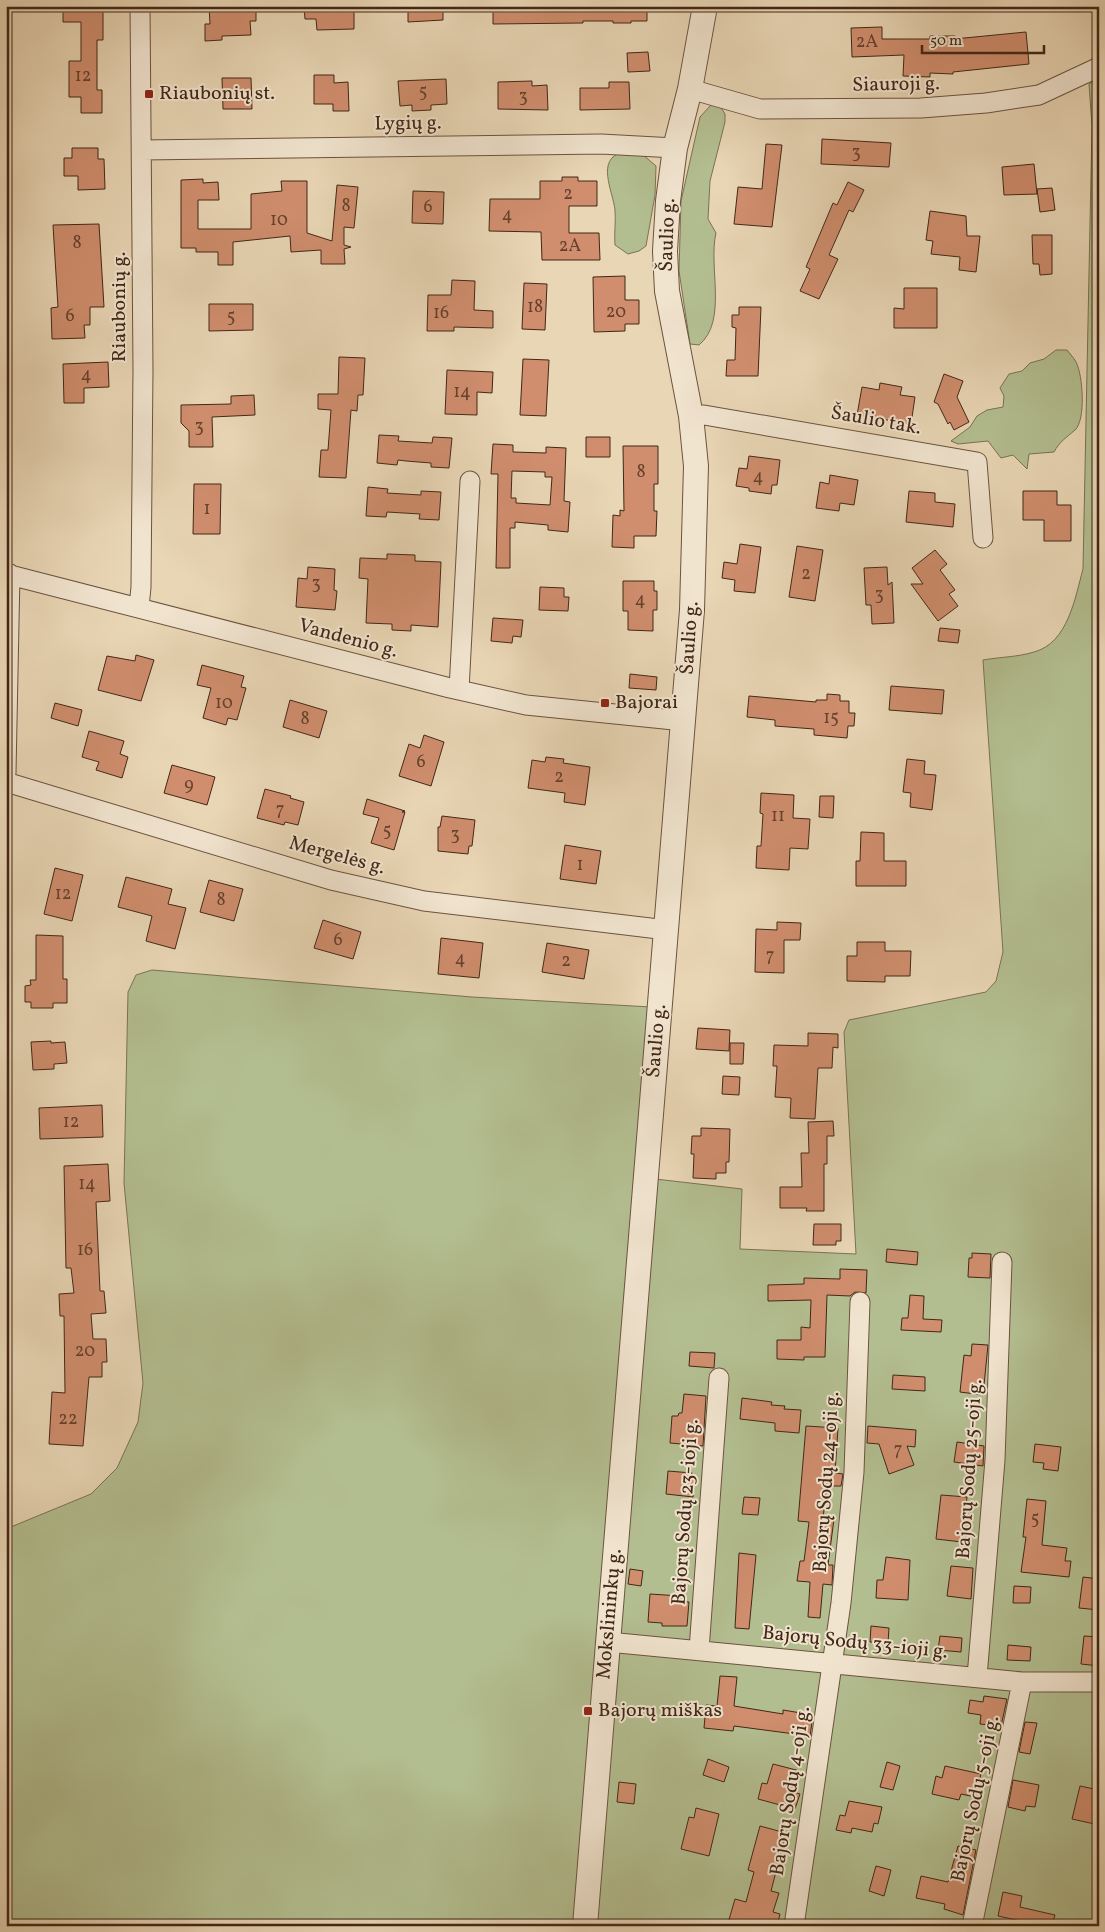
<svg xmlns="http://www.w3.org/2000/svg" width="1105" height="1932" font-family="Vollkorn,serif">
<rect width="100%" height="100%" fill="#e9d6b5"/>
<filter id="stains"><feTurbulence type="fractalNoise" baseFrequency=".004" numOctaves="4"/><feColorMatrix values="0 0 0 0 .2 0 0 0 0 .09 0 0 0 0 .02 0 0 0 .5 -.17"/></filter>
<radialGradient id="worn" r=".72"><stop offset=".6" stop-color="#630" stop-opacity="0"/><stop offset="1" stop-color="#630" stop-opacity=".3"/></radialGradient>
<path fill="#b3be90" stroke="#7a7254" d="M1099,79V1926H6V1529L91,1494L117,1468L138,1422L143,1383L124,1183L128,992L136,975L152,970L472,997L651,1007L638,1177L742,1189L740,1249L856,1254L844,1032L849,1020L986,992L996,981L1003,952L983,660C1000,657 1018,657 1034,652C1068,643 1075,598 1083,569L1092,126L1089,84Z
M711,105L720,106L725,114V122L710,181L708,219L716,233C708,267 728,321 699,345L690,344L679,271L681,201L700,117Z
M623,152L642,154L656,166L655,195L646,246L639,251L628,254L615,245C614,234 616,221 615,210C613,191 595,159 623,152Z
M1056,350H1067C1070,354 1074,358 1076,362C1083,375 1086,420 1075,430C1066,438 1060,441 1054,452L1029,454L1027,469L1013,455L1001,458L988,441L958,444L951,441L970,427L977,416L987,410L1003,407L1004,396L1000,388L1009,374L1022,371L1030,363L1044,359Z"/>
<path fill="#d08e6e" stroke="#422717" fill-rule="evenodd" d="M63,6H103V40H97V90H102V113H81V97H69V61H81V22H63Z
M209,6H256V21H250L251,35L222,36V40L205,41V24H210Z
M304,6H354V29L317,30L316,19H305Z
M408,6H443V20L408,22Z
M493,6H647V21H631V23H613V21H583V23L493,24Z
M882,27V39H930V36H955L954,39L1026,32L1029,64L953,72V74L930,73V77L903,76L904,55L852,57L851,28Z
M648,52L650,71L628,72L627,53Z
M314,75H334V83L348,82L349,111H333V104H314Z
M222,78H251L252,109H223Z
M446,79L447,104L431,105V110L412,111V105L400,106L398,81Z
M532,81V86L547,85L548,110L498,109V82Z
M609,82H629L630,109L580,110V88H609Z
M822,139L891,143L889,167L821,164Z
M766,144L782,145L772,227L734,224L738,187L762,189Z
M72,148H98V159H104L105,189L78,190V176H64V158H72Z
M1034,164L1037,194L1004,195L1002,167Z
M562,177H578V181H597V206H569V233H599L600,260H542L541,232L489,231L490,199H540V181H562Z
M203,179V183L218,182L219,200H198V229H251V194L282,191L281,181H307V233L332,241L337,185L358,187L354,228L344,227V245L351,247L344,249L345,264H321V250L291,252L290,236L233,242V265H218V252H196V248H181V180Z
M848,182L864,190L853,212L849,210L829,255L838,259L819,299L800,291L810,269L806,267L833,203L837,205Z
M1052,188L1055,210L1040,212L1037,189Z
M413,191L444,192L443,224L412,223Z
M930,211L966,216L967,236H980L976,272L959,270L960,257L931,254L933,241L926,240Z
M99,224L104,307H90V325H84L85,338L52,339L51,308L58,307L53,225Z
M1032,235H1052V274L1040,275L1039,264H1033Z
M625,276V300H639V324H625V331L594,332L593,277Z
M452,280L475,281L474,310L493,311V328L454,327V331H427L428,295H451Z
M524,283L547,284L545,330L522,329Z
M904,288H937V328H894V308L904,309Z
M209,304H253V330L209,331Z
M739,307H761L758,376H726L727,360H735L736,328L732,327V315H739Z
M339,357L365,358L363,395H358L357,411L351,410L346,478L319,477L321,450H328L331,410L318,409V394H338Z
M523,359L549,360L546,416L520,415Z
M108,362L109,387L84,388V403H64L63,364Z
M447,370L493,372L492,393L477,392V415L445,414Z
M944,374L963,381L957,397L969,422L954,430L950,422L948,424L938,404L934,402Z
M880,383L902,387L900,395L915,397L911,424L857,415L862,387L879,390Z
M254,395L255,415L212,417L213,447H189V431L181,423V405L231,404V396Z
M379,435L399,436L398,441L432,443L433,437L452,438L449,468L431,467V463L406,461L398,460L397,465L377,463Z
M586,437H610V457H586Z
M493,444L513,445V452L546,453V447L566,448L564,501L570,502L568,532L548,530V525L515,522V528H510V568H496L498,474H491ZM512,471L545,472V477H552L550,505L516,503V498H511Z
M623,446H658V484H654V511H657L656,536H634V548L612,547L613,515L620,516V510L624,511Z
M749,456L780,460L777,485H772L771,494L749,491V488L736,486L739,468L747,469Z
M830,475L858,480L854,505L840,503L839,511L816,508L820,482L829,484Z
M194,484H221L220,534H193Z
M368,487L388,489L387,493L421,495V491L441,492L439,520L419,519L420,514L387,512L386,517L366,516Z
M909,491L935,493V502L955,504L953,527L906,522Z
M1023,491H1057V505H1071V541H1044V520H1023Z
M740,544L761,547L755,593L734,591L735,580L722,578L724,562L737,564Z
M797,546L823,550L815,601L789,597Z
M935,550L947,564L940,570L955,590L949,594L958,606L938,621L911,584H923L912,568Z
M387,554L415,555V561L441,562L438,627L411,625V631L392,630V624L366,623L368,579L359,578L360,558L387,559Z
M308,567L335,569L334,590L337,591L335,610L296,607L298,578L307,579Z
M887,567L888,585L892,582L894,623L872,624L871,605H866L864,568Z
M623,581H654V591H657V610H653V631L628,630V611H623Z
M540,587L564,588V597H569L568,611L539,610Z
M493,618L523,620L521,637L513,636L512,643L491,641Z
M940,628L960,630L958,643L938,641Z
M136,655L154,660L141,701L98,690L107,656L135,661Z
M202,665L244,676L241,687L246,688L237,720L228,718L226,725L203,718L211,688L197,685Z
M630,674L657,677L656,690L629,688Z
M891,686L944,690L942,714L889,710Z
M827,694L840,695V701H849V713H855L854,726H848L847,738L814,735V729L775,726V720L747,717L749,696L816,702V700H827Z
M290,700L327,711L319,738L283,727Z
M55,703L82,710L78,726L51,718Z
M89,731L124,741L120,754L128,757L122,778L96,770L99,762L82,757Z
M424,735L444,742L431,786L399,776L409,744L420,748Z
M546,757L564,759L563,763L590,767L585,805L564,802L565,793L528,788L532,760L545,762Z
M907,759L925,761L924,774L936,775L932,810L910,807L911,793L903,792Z
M172,765L215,777L207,805L164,793Z
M265,789L291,796L290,798L304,802L298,825L285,822L284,825L257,818Z
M761,793L794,795L793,818L810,819L808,849L790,848L789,870L756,868L757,846H761L763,814L760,813Z
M820,796H834L833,818L819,817Z
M367,799L405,811L402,812H405L394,850L371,843L379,818L363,814Z
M442,816L475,820L472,846H469L468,854L438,851V827H440Z
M861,832L884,833V861H906V886H856V861H860Z
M565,845L601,851L596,884L560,879Z
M55,868L83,875L72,921L44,914Z
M126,877L172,889L168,904L186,908L175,949L146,941L152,916L118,907Z
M209,880L243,889L234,921L200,912Z
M323,920L361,932L353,959L314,948Z
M777,922L801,923L800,940H784V973L755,972L756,929L777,930Z
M36,935L63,936V979H67V1003H53V1008H31V1002H25V986L31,985L30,980H36Z
M441,938L483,943L479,978L438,974Z
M857,942H885V951H911L910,976H885V982L847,981V956H857Z
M547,943L589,950L584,979L542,972Z
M698,1028L730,1030L729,1051L696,1049Z
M808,1033L838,1034V1048L833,1047L832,1068H818L815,1119L790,1118L791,1098L775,1097L777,1066H773L774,1045L808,1046Z
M51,1041V1043L65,1042L67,1063L54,1064V1069L33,1070L31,1042Z
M730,1043H744L743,1064H730Z
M723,1076L740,1077L739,1095L722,1094Z
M102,1105L103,1137L40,1139L39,1108Z
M833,1121L834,1136H827V1164H824V1211H806L807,1208H780V1187H802L801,1153H809L808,1122Z
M701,1128L730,1129L729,1162H726V1173H716V1179L693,1178L694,1154H691L692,1136H701Z
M108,1164L110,1201L96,1202L100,1291H104L106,1313L91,1314L93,1339H106L107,1362H102V1377H89L83,1446L49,1444L52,1392L65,1393L64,1316H60L59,1294L74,1293L71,1268H66L64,1166Z
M814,1224H841V1241H836V1245H813Z
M887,1249L918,1252L917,1265L886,1262Z
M972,1253L991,1254L990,1278L968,1277L969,1258H972Z
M840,1269L867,1270L866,1293L855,1292L850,1296L827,1295L825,1357H804V1360L777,1359V1340H801V1327L810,1328L811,1300L768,1301V1285L804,1284V1278L840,1279Z
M910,1295L924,1296L923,1319L942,1320L941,1332L901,1330L902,1318H908Z
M972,1344L988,1345L983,1395L960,1392L964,1355L971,1356Z
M690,1352L715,1353L714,1368L689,1366Z
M893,1375L925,1377V1391L892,1389Z
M684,1394L706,1396L703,1446L670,1443L672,1416H678L679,1413H682Z
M742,1398L772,1402L771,1405L785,1406L784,1409L801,1410L799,1433L775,1431V1423L740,1419Z
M806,1426L838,1428L835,1473L843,1474L841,1486H827L823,1518L834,1519L828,1565H833L832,1585L823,1584L820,1618L808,1617L810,1582L797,1581L800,1561H804L809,1522L798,1521Z
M868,1426L916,1430L915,1447L907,1446L914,1465L889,1474L879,1444L867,1443Z
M957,1442L984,1446L983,1466L954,1462Z
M1035,1444L1061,1447L1058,1471L1043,1469L1044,1463L1033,1462Z
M668,1471L692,1473L691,1478H695L693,1497L666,1494Z
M941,1495L967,1497L962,1542L936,1539Z
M744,1497L760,1498L758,1515L742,1514Z
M1027,1499L1046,1501L1042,1545L1067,1548L1065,1561H1071L1069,1577L1021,1572L1026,1537H1023Z
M739,1553L756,1555L749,1629L735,1628Z
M886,1557L910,1560L908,1600L876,1598L877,1580H883Z
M951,1566L973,1568L971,1599L947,1596Z
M630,1569L643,1571L641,1586L628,1584Z
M1083,1577L1099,1579V1610L1079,1608Z
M1014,1586L1031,1587L1030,1603H1013Z
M650,1594L680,1596V1601L689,1602L687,1626H662V1623L648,1622Z
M871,1626L889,1628L888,1643L870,1642Z
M940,1636L962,1638L961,1652L938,1650Z
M1084,1636L1099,1637V1666L1081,1664Z
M1008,1645L1031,1647L1030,1661L1007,1660Z
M720,1676L737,1677L734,1706L783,1714V1710L813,1715L810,1736L734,1726L733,1731L704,1728L706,1705L717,1706Z
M984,1696L1007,1699L1001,1726L980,1724L981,1715L968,1713L970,1700L983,1702Z
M1025,1722L1037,1723L1030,1754L1019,1752Z
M708,1759L729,1767L724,1782L703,1775Z
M887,1762L900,1766L893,1790L880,1787Z
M773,1764L800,1771L794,1792L800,1794L795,1809L758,1799L762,1783L767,1784Z
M945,1766L981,1774L975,1797L961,1794L959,1800L932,1794L936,1776L942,1778Z
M1013,1780L1039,1785L1035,1807L1026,1806L1025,1811L1008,1807Z
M619,1782L636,1784L634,1804L617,1802Z
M1080,1786L1099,1790V1825L1072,1819Z
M849,1801L882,1807L878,1824L874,1823L872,1832L852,1828L851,1833L836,1830L840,1815L845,1816Z
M696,1808L719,1814L709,1856L681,1849L689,1817L694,1818Z
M760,1826L786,1833L771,1891L779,1893L773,1912L780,1914L777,1926H739L728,1923L735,1899L746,1902L754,1872L748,1870Z
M958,1846L976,1850L963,1915L944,1909L945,1904L916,1898L921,1876L948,1882Z
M876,1866L891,1870L884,1896L869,1891Z
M1003,1892L1022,1896L1020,1907L1055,1915L1052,1926H1025L1026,1922L998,1916Z"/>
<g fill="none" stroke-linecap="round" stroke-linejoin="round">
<g stroke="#6c533e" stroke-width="21">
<path id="minor" d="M690,89L760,109L921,108L986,103L1039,95L1099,67
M142,150L601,144L675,148
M691,416L704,415L977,462L983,538
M6,574L450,688L526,705L684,721
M139,607L141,587L143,369L140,6
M459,690L470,481
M6,773L10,574
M6,782L331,880L424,901L667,930
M608,1642L1022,1682H1099
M699,1650L719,1378
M977,1677L995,1460L1002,1262
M794,1926L841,1603L854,1472L860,1302
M972,1926L1022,1682"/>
</g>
<g stroke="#6c533e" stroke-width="26">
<path id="tertiary" d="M585,1926L692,610L696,466L691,416L667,291L665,251L668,201L675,148L690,89L705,6"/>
</g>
<use href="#minor" stroke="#f1e4cf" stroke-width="19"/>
<use href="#tertiary" stroke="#f1e4cf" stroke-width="24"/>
</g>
<g fill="#8f2418" stroke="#f1e4cf" stroke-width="2">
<rect x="144" y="89" width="10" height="10" rx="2.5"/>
<rect x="600" y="698" width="10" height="10" rx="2.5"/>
<rect x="583" y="1706" width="10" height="10" rx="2.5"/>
</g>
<g text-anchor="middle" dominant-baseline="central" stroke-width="4" stroke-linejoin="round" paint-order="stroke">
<g font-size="18" fill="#66412d">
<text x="867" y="42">2A</text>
<text x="83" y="76">12</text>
<text x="423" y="92">5</text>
<text x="523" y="97">3</text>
<text x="856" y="153">3</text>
<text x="568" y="194">2</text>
<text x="346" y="206">8</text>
<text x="428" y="207">6</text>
<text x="507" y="215">4</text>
<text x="279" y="220">10</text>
<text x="77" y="243">8</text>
<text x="570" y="246">2A</text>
<text x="535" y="307">18</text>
<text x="616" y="312">20</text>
<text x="441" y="313">16</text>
<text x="70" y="316">6</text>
<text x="231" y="317">5</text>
<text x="86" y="375">4</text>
<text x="462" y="392">14</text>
<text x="199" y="427">3</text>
<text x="641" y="472">8</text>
<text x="758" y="477">4</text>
<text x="207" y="509">1</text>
<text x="806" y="574">2</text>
<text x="316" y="584">3</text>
<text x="879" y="595">3</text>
<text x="640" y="600">4</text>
<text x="224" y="703">10</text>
<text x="831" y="718">15</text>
<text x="305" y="719">8</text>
<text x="421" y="762">6</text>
<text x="559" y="777">2</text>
<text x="189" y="785">9</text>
<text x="280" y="810">7</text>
<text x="778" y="816">11</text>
<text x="387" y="831">5</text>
<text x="455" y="835">3</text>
<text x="580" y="865">1</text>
<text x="63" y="894">12</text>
<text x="221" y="900">8</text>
<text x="338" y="940">6</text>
<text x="770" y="956">7</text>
<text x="460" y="959">4</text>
<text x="566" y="961">2</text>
<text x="71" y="1122">12</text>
<text x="87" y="1184">14</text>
<text x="85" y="1250">16</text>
<text x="85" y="1351">20</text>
<text x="68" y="1419">22</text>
<text x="898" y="1450">7</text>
<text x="1035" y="1519">5</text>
</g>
<g font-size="20" fill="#422717" stroke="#f1e4cf">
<text transform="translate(896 85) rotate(-1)">Siauroji g.</text>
<text transform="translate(408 124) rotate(-1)">Lygių g.</text>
<text transform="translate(668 235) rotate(-88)">Šaulio g.</text>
<text transform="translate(120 307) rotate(-90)">Riaubonių g.</text>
<text transform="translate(876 421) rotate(10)">Šaulio tak.</text>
<text transform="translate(690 638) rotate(-86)">Šaulio g.</text>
<text transform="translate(348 639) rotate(15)">Vandenio g.</text>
<text transform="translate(337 856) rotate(15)">Mergelės g.</text>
<text transform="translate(657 1041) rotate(-85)">Šaulio g.</text>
<text transform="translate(970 1469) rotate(-86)">Bajorų Sodų 25-oji g.</text>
<text transform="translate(827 1482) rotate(-86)">Bajorų Sodų 24-oji g.</text>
<text transform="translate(686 1512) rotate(-86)">Bajorų Sodų 23-ioji g.</text>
<text transform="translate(610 1614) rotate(-85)">Mokslininkų g.</text>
<text transform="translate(855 1643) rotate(6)">Bajorų Sodų 33-ioji g.</text>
<text transform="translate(791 1791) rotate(-81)">Bajorų Sodų 4-oji g.</text>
<text transform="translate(976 1799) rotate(-78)">Bajorų Sodų 5-oji g.</text>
</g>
<g font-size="20" fill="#422717" stroke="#f1e4cf" text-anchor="start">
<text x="159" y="94">Riaubonių st.</text>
<text x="615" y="703">Bajorai</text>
<text x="598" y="1711">Bajorų miškas</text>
</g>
</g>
<rect width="1105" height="1932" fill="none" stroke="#e9d6b5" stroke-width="25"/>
<rect x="8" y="8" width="1090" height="1917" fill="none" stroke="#422717" stroke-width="2.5"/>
<rect x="12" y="12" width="1080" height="1907" fill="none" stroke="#422717"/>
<path d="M922 45v8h122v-8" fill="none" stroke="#422717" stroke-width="2.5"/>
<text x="930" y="45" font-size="15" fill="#422717" stroke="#f1e4cf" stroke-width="4" paint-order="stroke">50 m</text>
<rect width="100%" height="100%" filter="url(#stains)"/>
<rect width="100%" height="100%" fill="url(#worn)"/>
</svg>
